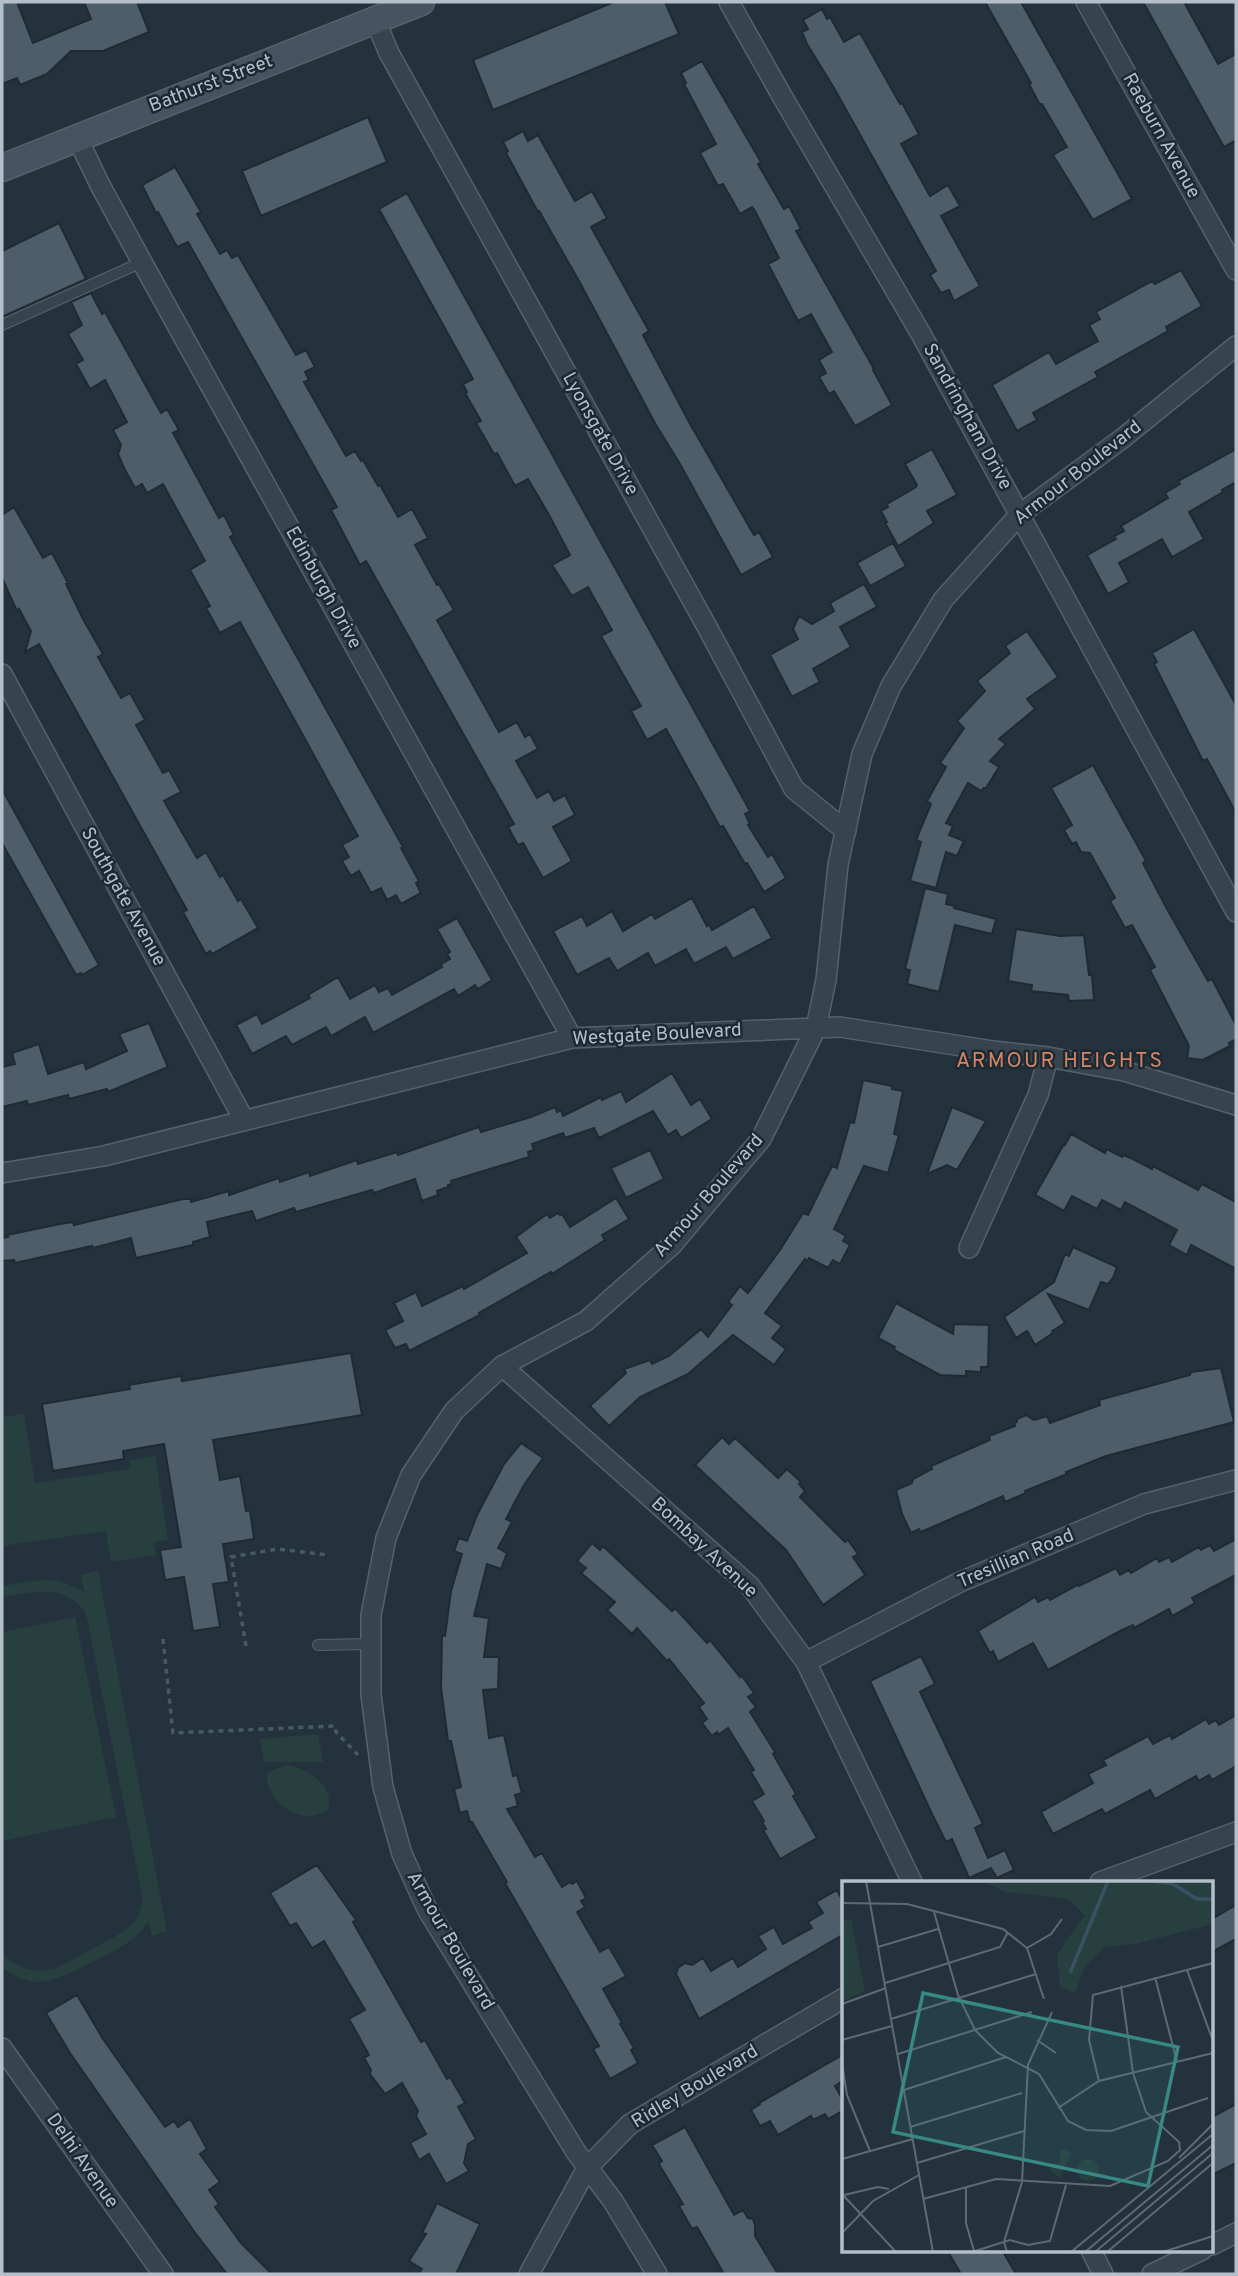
<svg xmlns="http://www.w3.org/2000/svg" width="1238" height="2276" font-family="Overpass,sans-serif">
<rect width="100%" height="100%" fill="#24323d"/>
<path fill="#27403f" d="M24,1414L35,1483L130,1469L129,1460L155,1456L168,1540L154,1542L156,1555L111,1562L106,1531L2,1546V1417Z
M98,1571L167,1931L152,1936L148,1921C144,1927 140,1933 134,1938C117,1951 57,1983 36,1982C24,1981 11,1975 2,1967V1953C16,1969 37,1974 57,1968L125,1931L138,1918L143,1901L86,1613C65,1583 33,1592 2,1597V1586C36,1581 53,1574 84,1592L81,1575Z
M75,1617L116,1817L2,1841V1632Z
M318,1734L323,1762H264L260,1739Z
M287,1765C307,1768 338,1788 327,1811C320,1814 312,1817 304,1816C285,1813 263,1792 268,1772Z"/>
<path fill="#4d5d69" stroke="#1f2b34" stroke-width="2" d="M2,2H17L33,43L91,19L84,2H137L149,32L103,51H71L47,74L20,85L17,78L2,84Z
M614,2H665L679,34L493,110L473,60Z
M985,2H1021L1132,199L1093,220L1053,155L1067,147L1042,104L1040,105L1029,84L1031,83Z
M1143,2H1184L1218,64L1236,54V140L1224,147Z
M822,9L827,19L830,17L844,42L860,33L900,104L902,103L919,134L901,144L930,196L948,185L960,206L941,216L980,286L954,301L949,290L941,293L930,275L936,271L834,88L807,44L802,32L808,29L803,20Z
M702,61L761,162L758,164L784,209L789,206L801,229L796,231L874,369L873,370L892,405L855,426L834,391L829,394L819,377L826,373L819,360L832,352L811,314L798,321L768,264L779,258L755,211L752,207L740,214L723,184L718,186L700,153L716,144L684,84L686,83L681,73Z
M368,117L387,162L261,216L242,171Z
M523,131L528,141L538,135L575,201L592,191L607,218L591,227L649,331L643,335L689,422L754,535L759,532L773,557L741,575L680,464L656,425L579,281L539,211L538,212L506,153L508,151L503,142Z
M175,167L201,212L197,214L220,254L227,250L232,258L238,255L296,355L306,350L315,367L305,372L309,380L304,382L346,456L355,451L361,461L363,460L378,486L380,485L398,517L412,509L428,538L415,545L437,585L439,584L454,610L437,620L499,732L517,722L525,737L530,734L538,749L516,761L537,798L549,791L554,801L565,795L575,815L553,827L572,861L543,878L523,843L518,845L508,827L514,824L366,561L360,565L331,510L337,507L188,242L177,247L158,212L156,213L142,185Z
M407,193L750,811L745,814L750,824L748,825L768,857L772,854L786,878L764,892L747,863L745,864L723,826L720,827L666,729L647,740L631,711L641,706L601,636L612,630L588,587L572,596L552,565L570,555L548,513L528,479L515,486L497,453L494,454L476,423L481,421L465,393L467,392L463,384L473,379L379,209Z
M59,223L86,279L2,317V251Z
M1181,270L1202,306L1166,327L1168,331L1095,372L1098,377L1033,413L1037,420L1017,431L992,385L1049,352L1056,364L1098,341L1089,325L1100,319L1096,312L1152,281L1155,284Z
M91,293L102,314L105,312L161,413L167,409L179,430L173,433L219,518L224,515L234,535L230,537L403,847L401,848L419,881L416,883L421,893L401,904L396,895L387,900L381,888L371,893L359,871L351,876L342,861L349,857L342,845L358,836L305,739L240,622L220,633L206,608L210,606L190,570L205,561L163,484L147,493L142,484L135,488L125,470L118,454L121,445L113,430L127,422L105,380L90,389L76,364L83,360L68,334L82,325L71,302Z
M932,449L957,495L927,511L934,523L898,546L885,523L887,522L881,511L888,507L887,504L916,487L917,485L905,464Z
M1236,449V482L1222,490L1223,492L1189,512L1204,539L1172,557L1162,539L1119,563L1129,582L1108,594L1087,555L1116,539L1114,536L1124,531L1121,526L1168,498L1165,493L1180,484L1178,481Z
M14,507L43,558L52,553L68,583L66,584L83,619L103,654L98,657L121,698L130,693L145,720L136,725L163,773L169,770L181,792L164,801L197,858L206,852L220,877L223,875L238,901L241,899L258,928L212,954L210,951L206,954L198,940L183,912L187,910L39,644L25,652L31,631L19,609L17,611L2,578V515Z
M893,543L906,566L870,586L857,563Z
M864,584L877,607L840,627L851,647L813,669L820,682L792,697L770,655L798,639L793,629L799,616L812,624L834,611L830,603Z
M1194,629L1236,705V813L1207,759L1203,761L1154,664L1157,662L1152,653Z
M1027,631L1058,677L1027,699L1035,709L999,739L1006,744L990,761L999,767L986,788H984L981,791L968,783L946,823L953,826L949,835L964,841L957,856L946,852L936,888L910,881L921,842L916,840L931,804L927,801L946,767L940,763L964,728L957,721L985,691L977,681L1010,653L1005,646Z
M1093,765L1146,861L1143,863L1167,909L1208,981L1212,979L1236,1025V1039L1229,1043L1230,1046L1203,1060L1187,1058L1189,1046L1150,970L1155,967L1132,925L1125,928L1110,901L1115,898L1090,853L1081,852L1076,842L1072,844L1064,830L1072,825L1051,788Z
M2,789L99,965L82,975L81,973L76,975L2,843Z
M925,888L948,894L946,904L955,906L954,908L996,919L992,934L955,925L939,992L907,984L910,970L905,969Z
M692,898L707,926L709,924L712,930L754,906L772,938L733,959L726,947L694,964L686,949L655,966L648,953L617,971L609,958L577,975L553,931L582,916L587,926L612,911L623,931L652,914L655,919Z
M457,918L492,980L478,989L475,985L458,996L454,989L373,1033L365,1017L331,1036L326,1027L292,1045L286,1036L252,1054L236,1025L257,1014L262,1024L310,998L308,995L338,977L350,999L375,985L379,992L388,988L392,995L442,967L440,965L450,959L447,954L450,952L437,929Z
M1016,929L1060,936L1084,935L1089,975H1092L1094,1000L1069,1001L1068,995L1031,991L1032,985L1008,981Z
M149,1023L168,1067L108,1092L107,1089L69,1099L68,1095L28,1105L27,1101L2,1107V1067L15,1064L12,1053L39,1044L48,1074L84,1062L86,1069L127,1051L119,1034Z
M672,1073L691,1105L700,1099L712,1119L681,1138L676,1130L668,1135L653,1111L599,1138L594,1128L565,1138L563,1133L532,1144L534,1150L528,1152L529,1157L451,1181L452,1184L448,1185V1187L437,1191L438,1195L422,1201L415,1179L374,1193L372,1190L296,1212L294,1208L256,1221L252,1211L207,1222L210,1237L193,1242V1245L136,1258L131,1238L93,1248L92,1246L15,1263L14,1260L2,1261V1238L8,1237L7,1235L60,1224L73,1222L74,1225L183,1199H191V1202L229,1191V1195L279,1178L280,1182L309,1172L310,1176L357,1160L358,1164L397,1152L398,1155L479,1127L481,1132L531,1117L555,1107L557,1112L561,1110L563,1116L601,1097L602,1100L621,1091L626,1102Z
M863,1080L892,1086V1089L903,1091L894,1134L899,1135L888,1173L864,1166L834,1229L846,1236L843,1241L850,1245L840,1264L833,1260L828,1268L809,1258L807,1261L805,1259L765,1313L782,1326L772,1338L786,1349L774,1365L733,1335L688,1374L640,1397L609,1426L590,1406L626,1373L624,1369L650,1360L652,1364L669,1356L701,1329L708,1337L732,1305L728,1302L740,1286L748,1293L780,1250L803,1213L808,1215L832,1166L837,1168L850,1122L854,1123Z
M952,1107L986,1121L957,1170L947,1165L927,1174Z
M1071,1134L1105,1153L1107,1149L1122,1157L1123,1155L1131,1158L1152,1169L1153,1166L1198,1190L1202,1184L1236,1202V1269L1191,1245L1187,1255L1169,1245L1177,1230L1125,1202L1121,1210L1102,1200L1097,1209L1072,1196L1064,1211L1035,1195L1064,1144L1065,1145Z
M650,1150L664,1179L626,1198L611,1168Z
M616,1198L629,1219L602,1235L605,1240L552,1274L551,1272L479,1313L480,1315L409,1351L406,1344L395,1348L385,1330L403,1321L394,1303L416,1292L422,1306L463,1286L464,1289L527,1253L516,1237L547,1214L550,1218L558,1213L560,1215L562,1214L570,1227Z
M1073,1247L1117,1267L1113,1278L1108,1284L1101,1282L1089,1310L1048,1294L1065,1323L1052,1331L1053,1333L1035,1345L1027,1331L1016,1338L1004,1317L1054,1282L1065,1254L1069,1256Z
M896,1303L953,1334L954,1324L989,1325L988,1367H981V1372L966,1371V1376L940,1375L894,1350L895,1347L878,1338Z
M351,1353L362,1415L213,1440L220,1480L240,1476L246,1511L250,1510L254,1539L223,1544L229,1582L213,1584L220,1627L193,1631L184,1577L165,1580L160,1550L181,1547L164,1444L123,1451L124,1459L53,1471L42,1404L130,1389L129,1385L181,1376L182,1381Z
M1221,1368L1234,1422L1106,1456L1066,1472L1067,1474L1025,1491L1026,1493L1005,1502L1003,1496L921,1532L919,1529L911,1533L902,1514L896,1490L912,1483L913,1479L932,1469L931,1466L990,1440L989,1436L1015,1426L1014,1423L1017,1422V1419L1026,1415L1034,1420L1047,1416L1050,1423L1100,1405L1099,1400L1190,1375L1191,1372Z
M722,1437L729,1444L735,1438L778,1478L787,1469L801,1482L799,1484L805,1491L800,1497L845,1542L848,1540L858,1554L853,1557L865,1575L823,1605L786,1550L695,1465Z
M521,1443L543,1458L524,1485L506,1519L512,1522L498,1548L507,1553L501,1569L487,1564L474,1616L489,1618L484,1657H499L498,1689L483,1690L489,1738L504,1735L513,1776L517,1775L522,1793L515,1795L518,1806L507,1809L535,1857L542,1853L562,1887L570,1882L572,1884L577,1881L586,1898L581,1901L585,1907L577,1912L600,1952L609,1947L626,1976L603,1989L622,2023L620,2024L634,2048L631,2050L638,2063L610,2079L593,2049L599,2046L524,1916L505,1883L507,1882L472,1822H470L467,1811L460,1813L454,1789L461,1787L451,1741H448L441,1687L442,1635L445,1636L451,1591L462,1554L454,1551L459,1538L467,1541L477,1515L504,1464Z
M1236,1539V1575L1192,1598L1195,1603L1172,1616L1169,1609L1134,1628L1133,1625L1122,1630L1048,1670L1033,1643L998,1662L993,1651L990,1653L978,1631L1035,1597L1038,1602L1048,1597L1050,1600L1079,1584V1586L1116,1568L1120,1575L1129,1570L1131,1573L1157,1558L1159,1562L1169,1557L1172,1562L1199,1547L1201,1550L1210,1545L1214,1551Z
M592,1543L600,1550L603,1546L672,1611L675,1608L707,1643L710,1640L740,1677L742,1676L754,1693L748,1697L756,1707L750,1712L775,1752L773,1754L796,1794L793,1796L817,1838L780,1859L763,1830L766,1829L762,1822L764,1821L752,1801L764,1794L751,1772L754,1770L728,1728L718,1735L717,1732L712,1736L702,1723L707,1719L699,1707L704,1703L669,1659L667,1661L637,1628L632,1634L607,1610L615,1602L581,1573L586,1568L577,1561Z
M921,1656L935,1684L920,1692L983,1824L975,1828L988,1858L1005,1850L1014,1870L997,1878L991,1868L969,1878L952,1839L946,1842L933,1816L870,1681Z
M1236,1715V1766L1212,1780L1209,1775L1199,1781L1196,1776L1155,1799L1150,1790L1105,1814L1102,1809L1053,1834L1041,1812L1093,1783L1088,1774L1106,1765L1103,1760L1148,1736L1153,1744L1170,1735L1172,1739L1206,1719L1209,1724L1216,1720L1219,1725Z
M317,1865L356,1920L353,1922L421,2042L425,2040L447,2079L450,2077L465,2103L458,2107L476,2139L468,2144L464,2163L469,2171L446,2184L429,2154L419,2160L410,2143L426,2134L416,2116L418,2111L402,2083L385,2094L370,2074L371,2070L364,2058L369,2055L349,2019L365,2010L324,1941L312,1948L296,1923L290,1926L270,1893Z
M837,1890L844,1904V1934L699,2019L676,1974L678,1968L685,1963L692,1965L703,1958L711,1971L733,1958L738,1967L766,1949L758,1936L774,1927L783,1944L812,1928L808,1922L823,1913L816,1902Z
M1236,1905V1939L1212,1952V1919Z
M77,1995L103,2039L165,2127L174,2121L178,2127L188,2120H191L207,2149L200,2154L220,2182L209,2190L219,2204L215,2207L241,2243L272,2274H227L196,2234L70,2053L46,2013Z
M844,2054V2080L835,2086L844,2102V2110L828,2119L825,2114L813,2120L811,2116L778,2135L770,2121L760,2126L751,2110L760,2104L759,2103Z
M1236,2104V2163L1212,2175V2117Z
M685,2127L734,2215L743,2210L748,2218L753,2219L755,2225V2236L778,2274H724L697,2227L692,2229L679,2206L683,2204L660,2166L659,2163L662,2161L652,2145Z
M437,2203L480,2224L456,2274H418L422,2269L409,2261L426,2234L422,2233Z
M947,2250H1002L1016,2274H961Z"/>
<g fill="none" stroke-linecap="round" stroke-linejoin="round">
<g stroke="#56626b" stroke-width="12">
<path id="service" d="M2,325L142,262
M318,1645L370,1644"/>
</g>
<g stroke="#56626b" stroke-width="22">
<path id="minor" d="M729,2L782,96L921,334L1236,912
M1086,2L1236,270
M375,20L389,53L706,625L794,789L846,831
M77,137L100,185L142,262L572,1038
M2,674L244,1120
M2,1173L104,1156L572,1038L840,1027L993,1051L1048,1057L1124,1071L1236,1105
M969,1248L1038,1095L1048,1057
M502,1366L750,1586L806,1662L912,1882
M806,1662L958,1583L1144,1504L1236,1480
M1100,1882L1236,1832
M2,2048L163,2274
M1212,2245L1236,2233
M1091,2250L1103,2274
M529,2274L587,2168L630,2124L844,1998
M657,2274L613,2201L576,2152L427,1909L402,1854L383,1787L371,1695V1615L386,1538L411,1475L454,1411L502,1366L586,1321L672,1245L761,1139L816,1028L826,980L838,865L862,754L891,686L943,600L1020,514L1123,438L1236,346
M1152,2274L1202,2250"/>
</g>
<g stroke="#56626b" stroke-width="29">
<path id="secondary" d="M2,168L421,2"/>
</g>
<path stroke="#465c5c" stroke-width="3.5" stroke-dasharray="5 5" stroke-linecap="butt" d="M163,1639L173,1733L335,1726L336,1732L358,1755
M246,1646L231,1557L277,1549L328,1555"/>
<use href="#service" stroke="#38444d" stroke-width="10"/>
<use href="#minor" stroke="#38444d" stroke-width="19"/>
<use href="#secondary" stroke="#465360" stroke-width="26"/>
</g>
<g text-anchor="middle" dominant-baseline="central" stroke-width="5" stroke-linejoin="round" paint-order="stroke">
<g font-size="19" fill="#b4bfc9" stroke="#1d2932">
<text transform="translate(211 84) rotate(-21)">Bathurst Street</text>
<text transform="translate(1161 136) rotate(61)">Raeburn Avenue</text>
<text transform="translate(967 417) rotate(61)">Sandringham Drive</text>
<text transform="translate(600 434) rotate(61)">Lyonsgate Drive</text>
<text transform="translate(1078 473) rotate(-38)">Armour Boulevard</text>
<text transform="translate(323 588) rotate(61)">Edinburgh Drive</text>
<text transform="translate(123 897) rotate(61)">Southgate Avenue</text>
<text transform="translate(657 1035) rotate(-3)">Westgate Boulevard</text>
<text transform="translate(709 1196) rotate(-49)">Armour Boulevard</text>
<text transform="translate(704 1548) rotate(43)">Bombay Avenue</text>
<text transform="translate(1016 1559) rotate(-23)">Tresillian Road</text>
<text transform="translate(450 1941) rotate(60)">Armour Boulevard</text>
<text transform="translate(695 2087) rotate(-31)">Ridley Boulevard</text>
<text transform="translate(82 2161) rotate(55)">Delhi Avenue</text>
</g>
<g font-size="21" letter-spacing="2" fill="#d38665" stroke="#1d2932">
<text x="1060" y="1061">ARMOUR HEIGHTS</text>
</g>
</g>
<g transform="translate(842 1881)">
<rect width="371" height="371" fill="#24323d"/>
<path d="M141,0H371V43L293,63L262,66L242,87L233,112L218,106L215,73L243,34L226,18L163,11ZM0,39H9L23,110L0,121ZM218,268L229,271L218,298L208,289L210,282H218ZM235 289a11 11 0 1 1 22 0a11 11 0 1 1-22 0Z" fill="#27403f"/>
<path fill="none" stroke="#395164" stroke-width="3.5" d="M311,0L331,3L355,18H371M228,92L266,0"/>
<path fill="none" stroke="#5e6a75" stroke-width="2" d="M24,0L91,371M0,22L65,23L161,48L185,67L202,118M92,31L116,114L133,149L156,172L197,193L226,240L244,249L269,250L366,217M36,66L96,48M185,67L209,53L220,38M345,89L371,160M313,96L335,181M43,102L158,66L166,51M0,123L44,107M49,138L194,93M0,159L50,145M195,159L214,172M56,173L190,131M0,183L5,214L28,270M257,200L247,159L251,114L371,82M62,209L164,176M216,227L257,200L371,172M68,246L180,212M337,277L371,243M0,278L71,258M75,282L182,250M124,306V342L132,370M1,314L54,371M2,314L36,306L47,308M81,318L154,298L268,305L326,280L338,269L337,261L304,231L291,192L279,105M0,352L31,320L77,294M130,371L168,359L186,364L208,360L224,304M165,371L162,361L180,301L186,184L210,131M229,371L371,253M243,371L371,264M253,371L371,272M265,371L371,282M321,371L371,355"/>
<path fill="#388885" fill-opacity="0.15" stroke="#388885" stroke-width="3.5" d="M81,112L336,166L306,305L51,251Z"/>
<rect width="371" height="371" fill="none" stroke="#b4bfc9" stroke-width="3.5"/>
</g>
<rect width="1238" height="2276" fill="none" stroke="#b4bfc9" stroke-width="7"/>
</svg>
